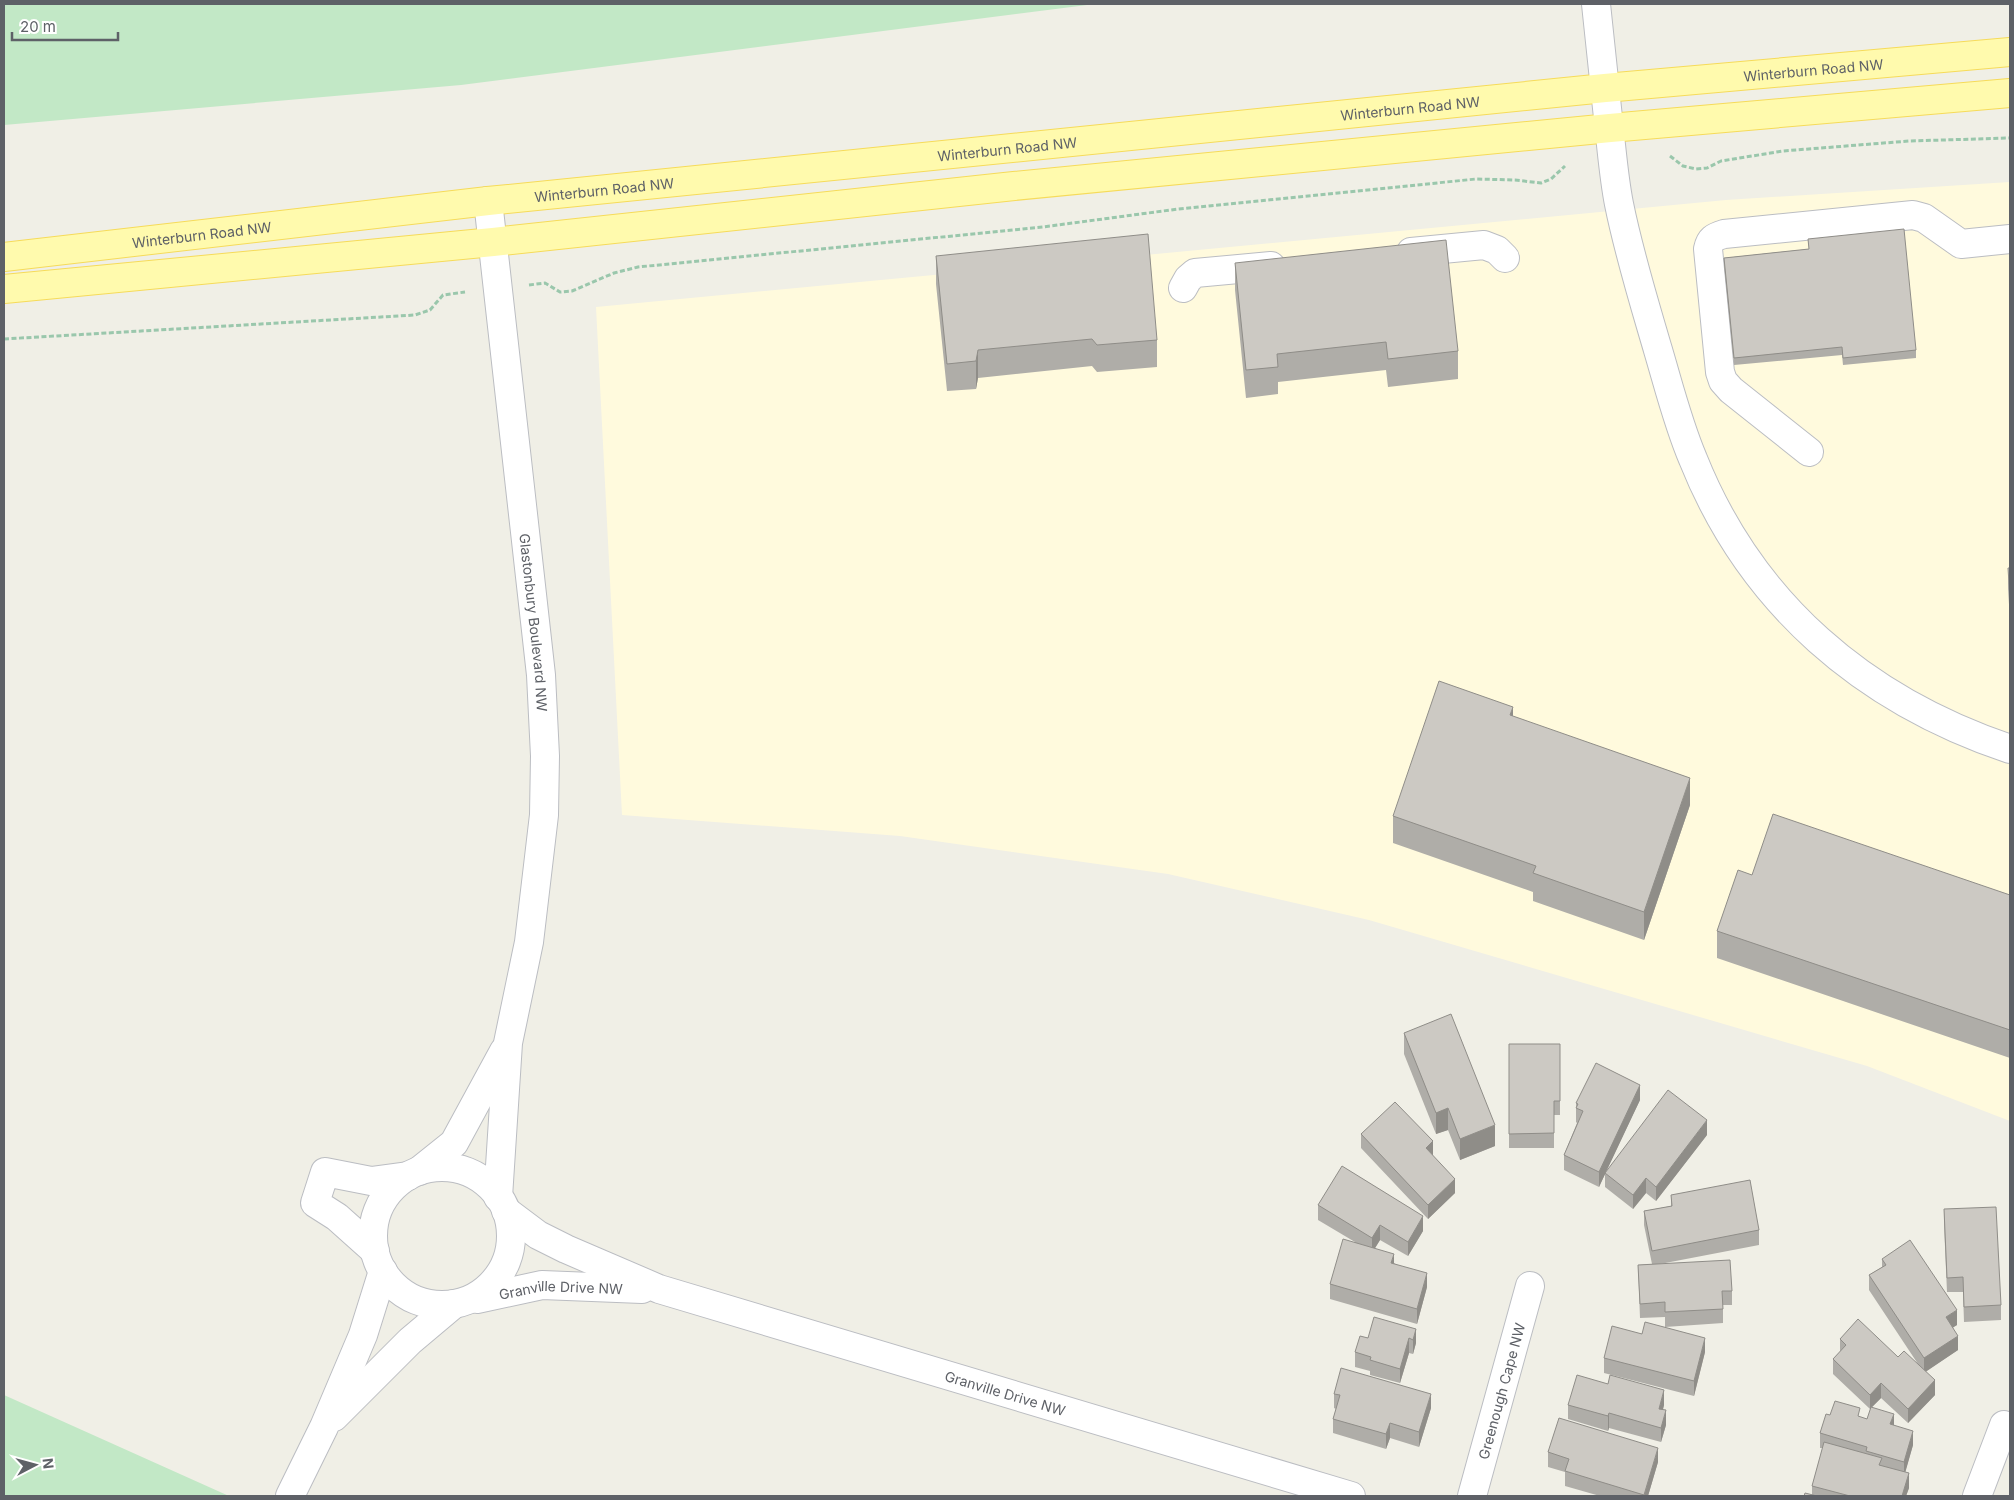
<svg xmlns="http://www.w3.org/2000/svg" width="2014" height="1500" font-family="Inter,sans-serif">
<rect width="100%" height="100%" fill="#f0efe6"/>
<path fill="#fffadd" d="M2010,182V1121L1867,1066L1369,920L1168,874L900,836L622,815L596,307L1726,200Z"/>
<path fill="#c2e8c6" d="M4,4H1095L461,85L4,125Z
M4,1395L229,1496H4Z"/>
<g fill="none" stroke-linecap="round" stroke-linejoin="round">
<g stroke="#bbbdc2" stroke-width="30">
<g id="minor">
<path d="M1596,4C1600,45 1605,86 1609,127C1612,152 1614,179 1619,204C1629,254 1644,302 1658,350C1669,387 1678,424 1693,459C1751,604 1864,700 2010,749"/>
<path id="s1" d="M488,201L541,675L545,756L544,815L529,942L508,1043L498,1197"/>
<path d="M1411,252L1484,245L1497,250L1505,258"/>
<path d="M1183,288L1188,279L1195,273L1271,266"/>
<path d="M1809,452L1731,390L1723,381L1720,372L1708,249C1710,239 1714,237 1724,234L1913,215L1924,218L1961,244L2010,239"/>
<circle cx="442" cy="1236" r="69"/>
<path d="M419,1171L454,1143L504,1051"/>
<path id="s2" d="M506,1211L538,1235L566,1249L659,1289L1351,1496"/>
<path d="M375,1251L337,1217L315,1203L325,1172L371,1181L408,1176"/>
<path id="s3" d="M477,1299L542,1285L642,1289"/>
<path d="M334,1417L410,1341L454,1304"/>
<path d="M290,1496L324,1427L363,1335L383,1271"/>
<path id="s4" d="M1472,1496L1530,1286"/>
<path d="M1977,1496L2004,1425"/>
</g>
</g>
<g stroke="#f6db5a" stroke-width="30">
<g id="major">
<path id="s5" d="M4,257L488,201L1605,88L2010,52"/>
<path d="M4,289L493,242L1014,186L1610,128L2010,93"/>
</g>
</g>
<path stroke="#9ac7ac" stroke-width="3" stroke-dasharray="5 2.5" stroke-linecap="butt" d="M1670,156L1683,166L1696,169L1707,168L1721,161L1783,151L1909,141L2010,138
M529,285L545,283L560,292L572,291L614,273L638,267L1043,227L1178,209L1476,179L1515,180L1541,183L1551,179L1565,166
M4,339L415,315L430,310L443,295L465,292"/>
<use href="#minor" stroke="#fff" stroke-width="28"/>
<use href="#major" stroke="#fffaad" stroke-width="28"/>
</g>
<path fill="#afada8" d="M1808,239L1916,350V358L1843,365L1842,355L1734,365L1724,265V258L1809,249Z
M936,256L1157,340V367L1097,372L1092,366L978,378L976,389L947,391L936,284Z
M1235,263L1458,351V379L1388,387L1386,370L1278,382V394L1246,398L1235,290Z
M2008,568H2010V620L2008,589Z
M1513,717L1690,805L1644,940L1533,901V892L1393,843V816Z
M2010,895V1058L1717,958V931Z
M1404,1033L1495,1146L1460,1160L1448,1130L1436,1134L1404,1054Z
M1509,1044H1560V1115H1554V1148H1509Z
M1640,1100L1606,1171L1707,1135L1656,1201L1646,1193L1633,1209L1605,1187V1174L1599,1187L1564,1170V1155L1577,1123L1576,1122V1103Z
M1361,1134L1455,1193L1428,1219L1361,1148Z
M1671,1195L1759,1230V1245L1660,1264L1732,1291V1305H1723V1323L1665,1327V1317L1640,1318L1638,1265L1652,1264L1644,1225V1211L1671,1206Z
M1318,1205L1423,1231L1408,1256L1380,1240L1375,1248L1394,1263L1427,1287L1417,1324L1330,1299V1284L1355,1242L1318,1220Z
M1944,1209L2001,1305V1320L1964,1322L1963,1292H1947L1944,1224Z
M1882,1259L1957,1325L1953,1327L1958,1350L1926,1371L1935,1395L1908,1423L1881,1398L1872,1407L1894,1425L1913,1445L1905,1472L1909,1488L1906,1496H1804L1812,1495V1486L1823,1448H1820V1433L1830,1415L1860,1417L1867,1419L1871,1409H1870L1833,1374V1359L1840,1352V1339L1918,1364L1869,1290V1275L1882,1267Z
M1416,1329V1343L1413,1354L1409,1353L1400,1383L1370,1375V1371L1355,1367V1352L1368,1338Z
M1705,1352L1694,1396L1604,1373V1358Z
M1334,1394L1431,1408L1419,1447L1390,1438L1386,1449L1333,1433V1419L1336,1409L1334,1408Z
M1568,1405H1664L1663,1410L1666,1425L1661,1442L1609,1428L1608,1431L1568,1419Z
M1548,1452L1658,1462L1648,1496H1600L1565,1486V1472L1548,1467Z"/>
<path fill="#8f8d88" d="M978,350V378L976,389V361Z
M1513,707V734L1510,715Z
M1690,778V805L1644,940V912Z
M1640,1085V1100L1599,1187V1172Z
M1448,1108V1130L1436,1134V1113Z
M1707,1120V1135L1656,1201V1187Z
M1495,1125V1146L1460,1160V1139Z
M1433,1141V1156L1426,1148Z
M1646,1178V1193L1633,1209V1195Z
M1455,1179V1193L1428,1219V1205Z
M1423,1216V1231L1408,1256V1242Z
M1380,1225V1240L1372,1253V1238Z
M1394,1254V1268L1391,1263Z
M1427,1273V1287L1417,1324V1309Z
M1957,1310V1325L1946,1332V1317Z
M1416,1329V1343L1413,1354V1340Z
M1958,1336V1350L1924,1373V1358Z
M1409,1338V1353L1400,1383V1369Z
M1705,1338V1352L1694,1396V1381Z
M1935,1380V1395L1908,1423V1409Z
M1881,1383V1398L1870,1409V1395Z
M1664,1390V1405L1659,1423V1409Z
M1431,1394V1408L1419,1447V1432Z
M1666,1410V1425L1661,1442V1428Z
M1609,1413V1428L1608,1431V1416Z
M1894,1414V1428L1890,1424Z
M1390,1423V1438L1386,1449V1434Z
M1913,1431V1445L1904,1477V1462Z
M1658,1448V1462L1648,1496H1644Z
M1909,1473V1488L1906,1496H1902Z"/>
<path fill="#ccc9c3" stroke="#8f8d88" d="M1904,229L1916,350L1843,358L1842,347L1734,358L1724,258L1809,249L1808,239Z
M1148,234L1157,340L1097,345L1092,339L978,350L976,361L947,364L936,256Z
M1446,240L1458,351L1388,359L1386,342L1277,354L1278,367L1246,370L1235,263Z
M2008,568H2010V599Z
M1439,681L1513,707L1510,715L1690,778L1644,912L1533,873L1536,866L1393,816Z
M1773,814L2010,895V1030L1717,931L1738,870L1752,875Z
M1451,1014L1495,1125L1460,1139L1448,1108L1436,1113L1404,1033Z
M1509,1044H1560V1101H1554V1133L1509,1134Z
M1596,1063L1640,1085L1599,1172L1564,1155L1583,1111L1576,1108L1578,1104L1576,1103Z
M1668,1090L1707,1120L1656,1187L1646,1178L1633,1195L1605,1173Z
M1395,1102L1433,1141L1426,1148L1455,1179L1428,1205L1361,1134Z
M1342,1166L1423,1216L1408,1242L1380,1225L1372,1238L1318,1205Z
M1750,1180L1759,1230L1652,1251L1644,1211L1672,1206L1671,1195Z
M1996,1207L2001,1305L1964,1307L1963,1277L1947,1278L1944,1209Z
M1343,1239L1394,1254L1391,1263L1427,1273L1417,1309L1330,1284Z
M1910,1240L1957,1310L1946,1317L1958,1336L1924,1358L1869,1275L1886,1265L1882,1259Z
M1730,1260L1732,1291H1722L1723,1309L1665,1312V1302L1640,1304L1638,1265Z
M1374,1317L1416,1329L1413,1340L1409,1338L1400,1369L1370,1360L1371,1357L1355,1352L1360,1336L1368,1338Z
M1858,1319L1898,1357L1904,1351L1935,1380L1908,1409L1881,1383L1870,1395L1833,1359L1846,1345L1840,1339Z
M1645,1322L1705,1338L1694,1381L1604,1358L1612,1326L1642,1334Z
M1341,1368L1431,1394L1419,1432L1390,1423L1386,1434L1333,1419L1340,1395L1334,1394Z
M1577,1375L1608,1384L1610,1375L1664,1390L1659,1409L1666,1410L1661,1428L1609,1413L1608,1416L1568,1405Z
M1835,1401L1860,1408L1858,1416L1867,1419L1871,1407L1894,1414L1890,1424L1913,1431L1904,1462L1866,1451L1867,1447L1820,1433L1826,1414L1830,1415Z
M1559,1418L1658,1448L1644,1495L1565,1471L1569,1459L1548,1452Z
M1824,1442L1882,1458L1879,1465L1909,1473L1902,1496H1850L1812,1486Z
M1805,1493L1817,1496H1804Z"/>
<g text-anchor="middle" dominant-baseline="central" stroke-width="5" stroke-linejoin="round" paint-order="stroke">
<g font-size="14" fill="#5e6167" stroke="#fff">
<text stroke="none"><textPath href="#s5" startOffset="1819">Winterburn Road NW</textPath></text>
<text stroke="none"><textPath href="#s5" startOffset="1414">Winterburn Road NW</textPath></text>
<text stroke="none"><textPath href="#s5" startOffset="1009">Winterburn Road NW</textPath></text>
<text stroke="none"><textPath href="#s5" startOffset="604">Winterburn Road NW</textPath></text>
<text stroke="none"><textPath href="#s5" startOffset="199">Winterburn Road NW</textPath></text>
<text stroke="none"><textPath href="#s1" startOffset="424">Glastonbury Boulevard NW</textPath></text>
<text stroke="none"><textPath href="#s3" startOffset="85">Granville Drive NW</textPath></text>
<text stroke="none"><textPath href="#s4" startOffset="109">Greenough Cape NW</textPath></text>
<text stroke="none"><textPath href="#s2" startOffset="534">Granville Drive NW</textPath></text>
</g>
</g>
<rect width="2014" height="1500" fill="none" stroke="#5e6167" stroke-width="10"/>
<g transform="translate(35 1465) rotate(84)" stroke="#ffffff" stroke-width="4" paint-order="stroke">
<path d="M0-4L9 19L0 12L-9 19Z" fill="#5e6167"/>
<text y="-8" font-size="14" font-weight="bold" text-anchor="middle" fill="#5e6167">N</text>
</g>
<path d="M12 32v8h106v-8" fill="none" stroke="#5e6167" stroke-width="2.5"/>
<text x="20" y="32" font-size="15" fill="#5e6167" stroke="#ffffff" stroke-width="4" paint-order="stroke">20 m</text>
</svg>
